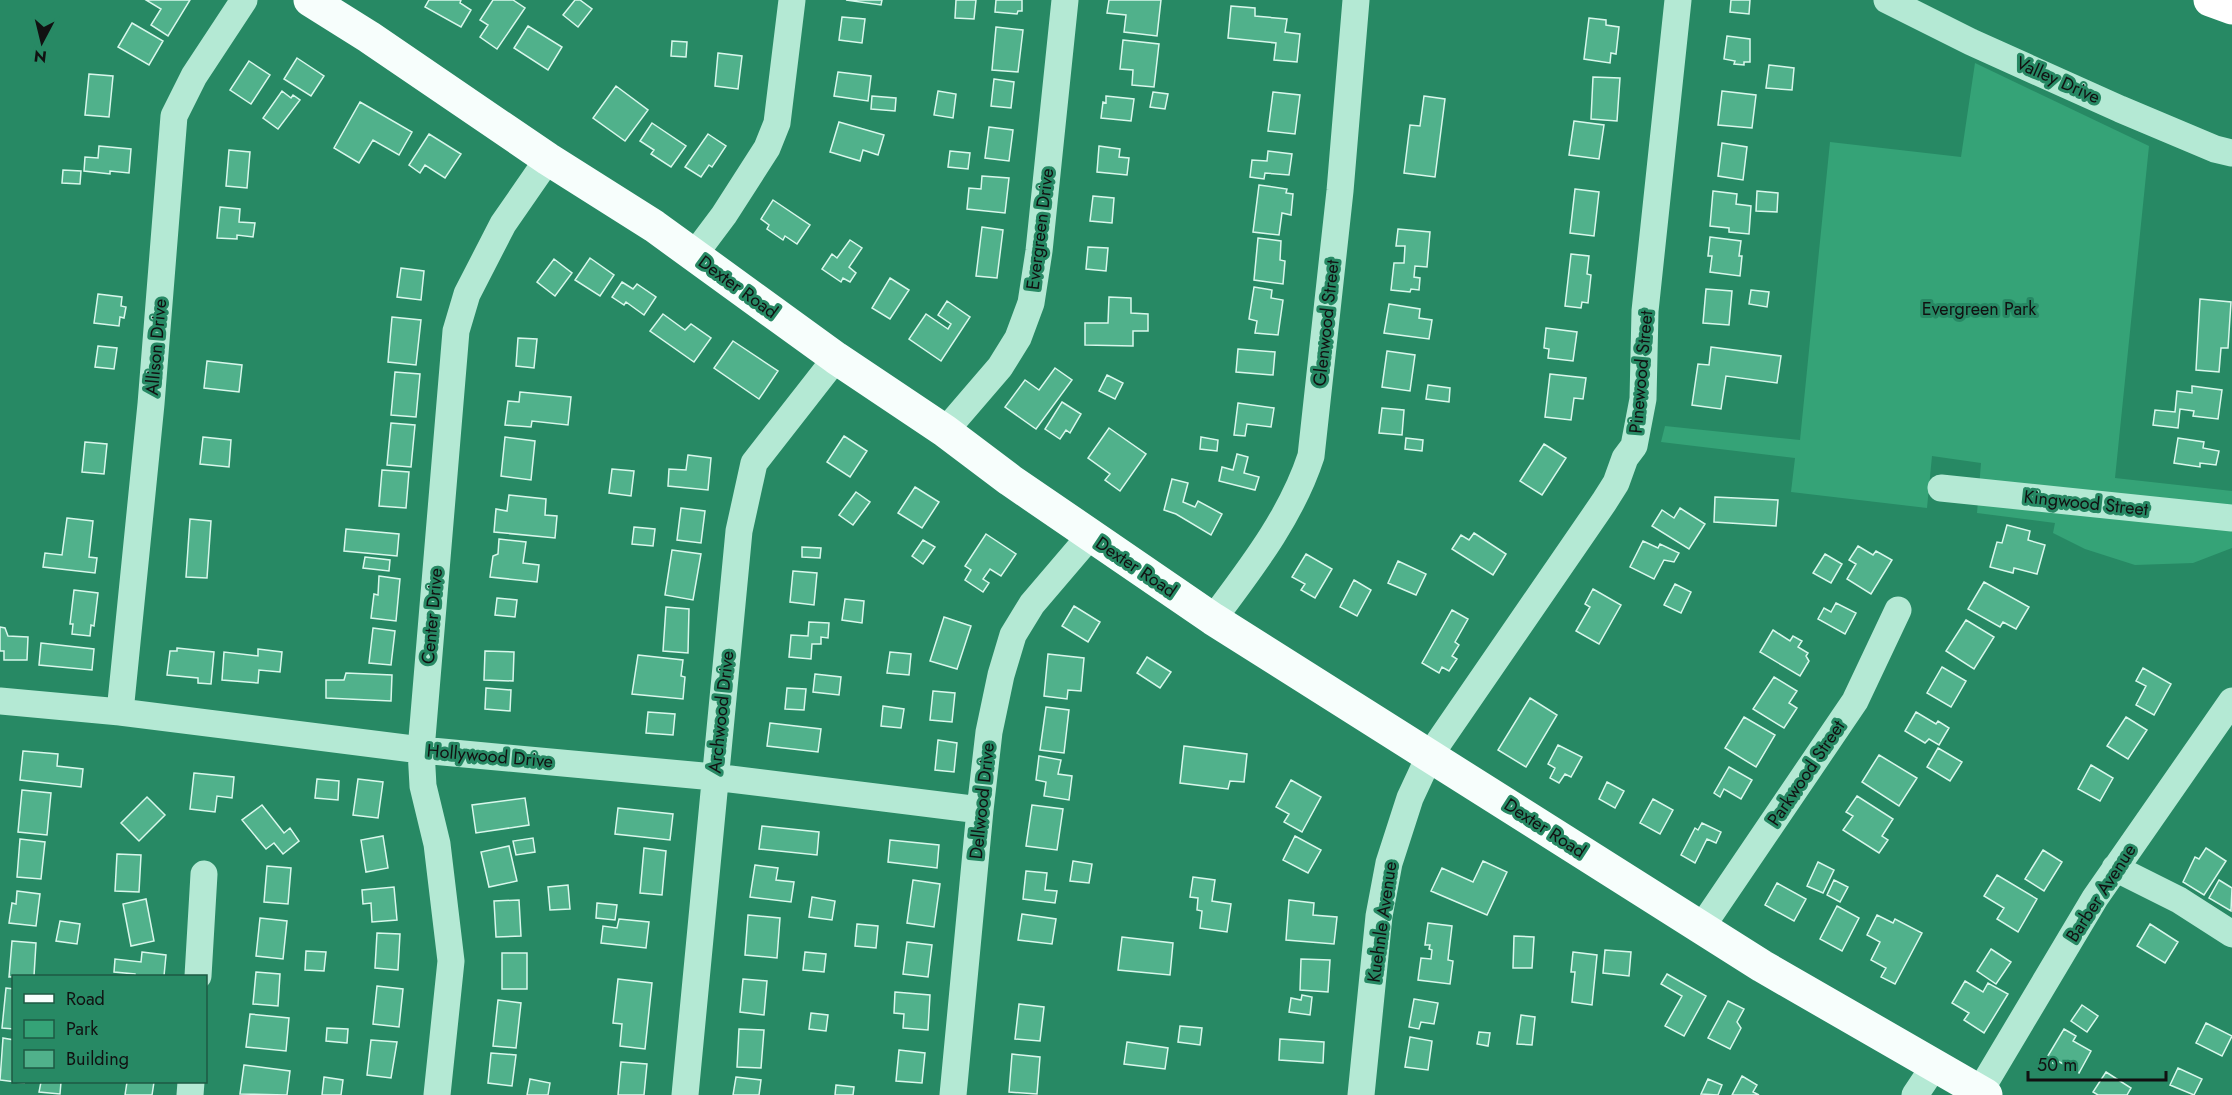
<svg xmlns="http://www.w3.org/2000/svg" width="2232" height="1095" font-family="Jost,sans-serif">
<rect width="100%" height="100%" fill="#278964"/>
<path fill="#35a377" d="M1975,63L2149,146L2115,478L2232,491V548L2193,563L2135,565L2085,549L2053,533L2055,523L1977,513L1981,463L1932,456L1927,508L1791,492L1795,458L1661,442L1665,426L1800,440L1830,142L1961,157Z"/>
<path fill="#50b18b" stroke="#d8f7eb" stroke-width="1.5" d="M146,0H190L168,36L151,25L161,9Z
M429,0H461L460,3L471,10L461,27L425,7Z
M493,0H513L525,8L497,49L480,37L488,25L480,20Z
M575,0H580L592,9L578,27L563,15Z
M846,0H882L881,5Z
M956,0H976L974,19L955,18Z
M996,0H1022V11H1018L1017,14L995,12Z
M1109,0H1161L1157,36L1124,32L1126,15L1107,13Z
M1731,0H1750L1749,14L1730,12Z
M1231,6L1255,8V16L1287,19L1285,32L1300,34L1297,62L1274,60L1276,43L1228,38Z
M842,17L865,19L862,43L839,40Z
M1589,18L1606,20V25L1619,27L1616,54L1611,53L1610,63L1584,59Z
M132,23L163,41L149,65L118,47Z
M528,26L562,47L548,70L514,48Z
M996,27L1023,30L1018,72L992,70Z
M1727,36L1750,39V62H1744V65L1734,64L1735,61L1724,59Z
M1123,40L1159,44L1154,87L1132,85L1133,70L1120,69Z
M672,41L687,42L686,57L671,56Z
M718,53L742,56L738,89L715,86Z
M297,58L324,76L311,96L284,79Z
M249,61L270,75L251,104L230,90Z
M1769,65L1794,68L1792,90L1766,88Z
M838,72L871,76L868,101L834,96Z
M89,74L113,76L109,117L85,115Z
M1593,77L1620,78L1617,121L1591,119Z
M994,79L1014,82L1011,108L991,106Z
M616,86L648,110L625,141L593,118Z
M282,91L291,98L293,95L300,100L278,129L263,118Z
M938,91L956,94L953,118L934,115Z
M1722,91L1756,95L1752,128L1718,125Z
M1153,92L1168,94L1165,109L1150,107Z
M1273,92L1300,95L1295,134L1268,131Z
M872,96L896,98L895,111L871,109Z
M1106,96L1134,99L1131,121L1101,118L1103,102L1106,103Z
M1424,96L1445,99L1435,177L1404,173L1410,125L1420,126Z
M360,102L412,132L399,155L373,140L359,163L334,148Z
M1574,121L1604,125L1599,159L1569,155Z
M839,122L884,135L878,155L863,150L860,161L830,152Z
M652,123L686,146L671,167L651,154L654,150L640,141Z
M989,127L1013,130L1009,161L985,158Z
M429,134L461,154L445,178L425,165L420,173L409,165Z
M708,134L726,146L712,167L709,165L701,177L685,167Z
M1722,143L1747,147L1743,180L1718,176Z
M99,146L131,149L129,173L110,171V174L84,171L85,157L98,158Z
M1099,146L1120,149L1119,157L1129,158L1127,175L1097,172Z
M229,150L250,152L247,188L226,186Z
M950,151L970,153L968,169L948,167Z
M1268,151L1292,154L1289,175L1265,173L1264,179L1250,177L1252,160L1267,161Z
M63,170L81,171L80,184L62,183Z
M982,176L1009,178L1005,213L967,209L969,188L981,189Z
M1259,185L1287,189L1286,193L1293,194L1291,215L1282,213L1279,235L1253,232Z
M1575,189L1599,192L1594,236L1570,233Z
M1713,191L1737,194L1736,204L1751,206L1749,234L1729,232V228L1710,226Z
M1757,191L1778,193L1777,212L1756,211Z
M1093,196L1114,198L1112,223L1090,221Z
M773,200L810,225L797,244L785,236L783,240L767,229L769,225L761,219Z
M220,207L240,209L239,222L255,223L253,237L237,235V239L217,238Z
M982,227L1003,230L997,278L976,276Z
M1398,229L1430,232L1427,267L1415,266L1414,277L1420,278L1419,290L1411,289L1410,292L1391,290L1394,263H1404L1405,246H1396Z
M1710,237L1741,241L1739,256H1742L1740,276L1710,272L1712,256H1708Z
M1258,238L1281,241L1280,260L1285,261L1283,284L1254,280Z
M850,240L862,248L849,267L856,273L850,282L843,278L841,282L822,269L832,254L837,258Z
M1088,247L1108,248L1106,271L1086,269Z
M1571,254L1589,256L1587,274L1591,275L1588,303L1582,302L1581,308L1565,306Z
M590,258L614,275L600,296L575,280Z
M554,259L572,273L555,296L537,282Z
M401,268L424,271L421,300L397,297Z
M890,278L909,290L890,319L872,308Z
M622,282L633,289L637,284L656,297L644,315L626,302L624,305L612,297Z
M1254,287L1272,290L1271,298L1283,300L1278,335L1255,333L1257,321L1249,319Z
M1706,289L1732,291L1729,325L1703,323Z
M1751,290L1769,292L1767,307L1749,304Z
M98,294L122,297L121,306L126,307L124,318L120,317L119,326L94,323Z
M1109,297L1131,298V313L1148,314V331H1133V346L1085,345V323H1108Z
M2200,299L2231,302L2228,348H2221L2219,372L2196,370Z
M947,301L970,317L941,361L909,339L926,314L948,329L951,324L938,315Z
M1389,304L1420,309L1419,318L1432,320L1429,339L1384,333Z
M663,314L685,330L691,324L711,338L694,362L650,331Z
M392,317L421,320L416,365L388,362Z
M1546,328L1577,332L1573,361L1548,358L1549,349L1544,348Z
M518,338L537,339L534,368L516,366Z
M733,341L778,371L759,399L714,368Z
M98,346L117,348L114,369L95,367Z
M1711,347L1781,356L1777,383L1726,376L1721,409L1692,405L1698,364L1709,365Z
M1238,349L1275,352L1273,375L1236,372Z
M1387,351L1415,355L1410,391L1382,387Z
M207,361L242,365L239,392L204,388Z
M1055,368L1072,380L1036,429L1005,407L1025,380L1039,390Z
M395,372L420,374L416,417L391,415Z
M1550,374L1586,378L1583,399L1574,398L1571,420L1545,417Z
M1107,375L1123,383L1115,399L1099,391Z
M1428,385L1450,388L1449,402L1426,399Z
M2192,386L2222,390L2218,419L2193,416L2194,411L2180,409L2178,428L2153,425L2155,410L2175,412L2177,391L2192,393Z
M520,392L571,397L568,425L532,421L531,427L505,425L508,401L519,402Z
M1062,402L1081,414L1070,433L1066,430L1060,439L1045,429Z
M1238,403L1274,408L1271,427L1247,424L1245,436L1234,435Z
M1382,408L1404,410L1402,435L1379,433Z
M391,423L415,425L411,467L387,465Z
M1109,428L1146,454L1120,491L1105,480L1110,474L1088,458Z
M844,436L867,451L850,477L827,462Z
M203,437L231,440L229,467L200,464Z
M505,437L535,441L531,480L501,476Z
M1201,437L1218,440L1217,451L1200,449Z
M1406,438L1423,440L1422,451L1405,449Z
M2178,438L2204,442L2203,448L2219,451L2216,465L2200,463V467L2174,463Z
M85,442L107,444L104,474L82,472Z
M1544,444L1566,458L1542,495L1520,481Z
M1237,454L1248,457L1244,473L1259,477L1255,490L1219,481L1222,467L1233,470Z
M688,455L711,458L708,490L668,486L669,469L686,470Z
M612,469L634,471L631,496L609,493Z
M382,470L409,472L406,508L379,506Z
M1172,479L1188,483L1183,502L1195,507L1198,501L1222,514L1211,535L1176,514L1164,510Z
M915,487L939,502L922,528L898,513Z
M856,492L870,502L853,525L839,515Z
M509,495L546,499L545,515L557,516L555,538L494,532L496,509L507,511Z
M1715,497L1778,500L1776,526L1714,522Z
M681,508L705,511L701,543L677,540Z
M1680,508L1705,524L1689,549L1652,526L1662,510L1674,518Z
M67,518L93,521L89,557L97,558L95,573L43,567L45,553L62,555Z
M190,519L211,521L207,578L186,577Z
M2007,525L2030,531L2028,540L2045,545L2037,574L2014,568L2013,573L1990,567L1997,542L2002,543Z
M634,527L655,529L653,546L632,544Z
M346,529L399,534L397,556L344,551Z
M1474,533L1506,554L1493,575L1452,549L1461,535L1469,540Z
M986,534L1016,554L1001,576L990,569L983,579L989,583L983,592L965,580L971,570L965,566Z
M499,539L526,542L523,563L539,565L537,582L490,577L493,556L498,554Z
M923,540L935,547L923,564L912,556Z
M1643,541L1658,548L1660,544L1679,553L1674,562L1664,560L1654,579L1630,567Z
M1858,546L1873,555L1876,551L1892,560L1871,594L1847,579L1856,564L1849,560Z
M802,547L821,548L820,558L802,557Z
M672,550L701,554L693,600L665,595Z
M1306,554L1332,569L1315,598L1301,590L1305,584L1292,577Z
M1825,554L1842,564L1831,583L1813,573Z
M365,557L390,560L389,571L363,568Z
M1398,561L1426,574L1416,595L1388,583Z
M793,571L817,573L814,605L790,602Z
M379,576L400,579L396,621L371,618L374,594L378,595Z
M1354,580L1371,590L1357,616L1340,607Z
M1984,582L2029,607L2016,629L2003,622L2000,627L1968,609Z
M1675,584L1691,592L1681,613L1664,605Z
M1593,589L1621,605L1599,644L1576,631L1590,607L1585,604Z
M74,590L98,593L94,626L91,625L90,636L72,634L73,624H70Z
M497,598L517,600L515,617L495,615Z
M845,599L864,601L862,623L842,620Z
M1836,603L1856,613L1845,634L1818,619L1824,608L1831,612Z
M1074,606L1100,622L1088,642L1062,626Z
M666,607L689,609L688,653L663,651Z
M1452,610L1468,619L1455,642L1459,645L1452,656L1457,659L1449,671L1442,667L1439,673L1422,663Z
M944,617L971,626L957,669L930,661Z
M1966,620L1994,637L1974,669L1946,651Z
M809,622L829,623L828,638L821,637V644H812L811,659L789,657L791,635L808,636Z
M0,627L5,628L8,636L28,637L27,660H4V651H0Z
M373,628L395,631L391,665L369,663Z
M1773,630L1790,641L1793,636L1802,641L1798,647L1808,653L1806,656L1809,661L1800,676L1760,652Z
M41,643L94,649L92,670L39,665Z
M177,648L214,652L211,684L198,683V678L167,675L170,651H177Z
M258,649L282,652L280,672L259,670L258,683L222,680L224,652L258,656Z
M485,651L514,652L513,681L484,680Z
M890,652L911,654L909,675L887,673Z
M1048,654L1084,658L1081,691L1068,690L1067,699L1044,696Z
M638,655L683,660L681,676L685,677L683,699L632,694Z
M1147,657L1171,672L1160,688L1137,673Z
M1942,667L1966,681L1951,707L1927,693Z
M2143,668L2171,684L2154,715L2136,705L2146,686L2136,681Z
M346,673L392,675L391,701L326,698V680H344Z
M815,674L841,677L839,695L813,692Z
M1774,677L1797,691L1789,703L1797,708L1784,728L1753,709Z
M486,688L511,690L510,711L485,709Z
M787,688L806,689L804,710L785,709Z
M933,691L955,693L952,722L930,720Z
M1530,698L1557,715L1526,767L1498,750Z
M883,706L904,709L901,728L881,726Z
M1046,707L1069,710L1064,753L1040,750Z
M648,712L675,714L673,735L646,733Z
M1916,712L1936,724L1938,721L1949,728L1939,745L1929,739L1925,743L1905,731Z
M1744,717L1775,735L1756,767L1725,748Z
M2126,717L2147,730L2128,759L2107,746Z
M770,723L821,729L818,752L767,746Z
M938,740L957,743L954,772L935,770Z
M1558,745L1582,757L1571,777L1565,774L1559,783L1550,778L1555,768L1548,764Z
M1184,746L1247,754L1244,782L1230,781L1228,789L1180,783Z
M1938,748L1962,762L1950,781L1927,767Z
M23,751L58,754L57,766L83,769L81,787L20,780Z
M1879,755L1917,778L1899,806L1862,782Z
M1039,756L1061,760L1058,774L1072,776L1069,800L1044,796L1046,782L1036,780Z
M2091,765L2113,778L2100,801L2078,789Z
M1729,767L1752,780L1741,799L1724,789L1720,797L1714,793Z
M194,773L234,777L232,798L217,796L215,812L190,809Z
M317,779L339,781L338,800L315,798Z
M358,779L383,782L378,818L353,815Z
M1291,780L1321,797L1302,832L1284,822L1289,814L1276,807Z
M1607,782L1624,791L1615,808L1599,799Z
M22,790L51,793L47,835L18,832Z
M1857,796L1893,819L1882,836L1888,840L1879,853L1843,830L1853,816L1846,812Z
M147,797L165,815L139,841L121,823Z
M525,798L529,825L476,833L472,805Z
M1653,799L1673,810L1660,834L1640,823Z
M262,805L284,833L290,828L299,841L283,854L274,843L266,849L242,820Z
M1032,805L1063,809L1057,850L1026,846Z
M618,808L673,814L670,840L615,834Z
M1702,823L1721,832L1716,843L1707,839L1695,863L1681,855L1695,828L1698,830Z
M762,826L819,832L817,855L759,849Z
M383,836L388,868L366,872L361,840Z
M1295,836L1321,850L1308,873L1283,860Z
M533,838L535,852L516,855L513,841Z
M20,839L45,842L41,879L17,877Z
M890,840L939,845L937,868L888,862Z
M509,846L517,881L489,887L481,852Z
M644,848L666,851L662,895L640,893Z
M2206,848L2226,861L2204,895L2183,882L2195,857L2199,859Z
M2043,850L2062,862L2044,891L2025,879Z
M117,854L141,855L139,892L115,891Z
M1073,861L1092,864L1089,883L1070,881Z
M1483,861L1507,872L1487,915L1431,891L1442,868L1473,882Z
M1818,862L1834,870L1823,893L1807,886Z
M755,865L778,868L776,880L794,882L791,902L750,897Z
M267,866L291,868L288,904L264,902Z
M1026,871L1047,873L1045,890L1057,891L1055,903L1023,899Z
M1997,875L2037,899L2018,932L1997,919L2004,908L1984,896Z
M1193,877L1215,880L1212,901L1231,904L1227,932L1200,928L1202,911L1197,910L1198,898L1190,897Z
M913,880L940,884L934,927L907,923Z
M1834,880L1848,887L1840,902L1827,895Z
M2219,880L2232,888L2231,911L2209,898Z
M1777,883L1806,899L1794,921L1765,905Z
M568,885L570,909L550,910L548,887Z
M394,887L397,920L372,922L371,903L363,904L362,890Z
M17,891L40,894L36,926L9,923L12,903L16,904Z
M812,897L835,901L832,920L809,917Z
M146,899L154,941L131,946L123,904Z
M519,900L521,936L496,937L494,901Z
M1289,900L1314,903L1313,915L1337,917L1334,944L1286,940Z
M597,903L617,905L615,920L596,918Z
M1837,906L1859,918L1842,951L1820,939Z
M1022,914L1056,919L1052,944L1018,940Z
M748,915L780,918L777,958L745,955Z
M1877,915L1893,923L1895,919L1922,933L1895,984L1881,977L1886,968L1871,960L1880,942L1867,935Z
M260,918L287,921L283,959L256,956Z
M619,919L649,922L646,948L601,943L603,926L617,928Z
M60,921L80,924L77,944L56,941Z
M1428,923L1452,926L1448,960L1453,961L1450,984L1418,980L1421,958L1431,959L1432,950L1429,949L1430,945H1425Z
M857,924L878,926L876,948L855,946Z
M2150,924L2178,942L2165,963L2137,946Z
M377,933L400,934L398,970L375,968Z
M1514,936L1534,937L1532,968H1513Z
M1122,937L1173,943L1170,975L1118,970Z
M12,941L36,943L34,976L9,977Z
M907,942L932,945L928,977L903,974Z
M1991,949L2011,962L1996,984L1977,971Z
M1605,950L1631,952L1629,976L1603,973Z
M306,951L326,952L324,971L305,970Z
M142,952L166,955L164,976H135V974L114,972L115,959L141,962Z
M805,952L826,954L824,972L803,970Z
M1573,952L1597,955L1592,1005L1572,1002L1575,972H1571Z
M502,953H527V989H502Z
M1301,959L1330,960L1328,992L1300,990Z
M256,972L280,974L278,1006L253,1004Z
M1667,974L1706,996L1684,1036L1665,1026L1682,996L1661,984Z
M618,979L652,983L645,1049L620,1046L622,1024L613,1023Z
M743,979L767,981L764,1015L740,1012Z
M1965,981L1983,992L1988,983L2008,994L1984,1033L1964,1020L1969,1013L1952,1003Z
M377,986L403,989L399,1027L373,1024Z
M6,988L14,989V1029L2,1028Z
M895,992L930,995L928,1030L903,1028L904,1014L894,1013Z
M1302,995L1312,997L1310,1015L1289,1012L1291,998L1301,1000Z
M1414,999L1438,1003L1434,1024L1421,1022L1419,1029L1409,1027Z
M498,1000L521,1003L516,1048L493,1046Z
M1728,1001L1744,1009L1737,1022L1741,1028L1730,1049L1708,1038Z
M1019,1004L1044,1007L1040,1041L1015,1039Z
M2082,1005L2098,1016L2087,1032L2071,1021Z
M811,1013L828,1015L826,1031L809,1029Z
M250,1014L289,1018L286,1051L246,1047Z
M1521,1015L1535,1017L1532,1045L1517,1044Z
M2206,1023L2232,1036L2222,1056L2196,1043Z
M1180,1026L1202,1028L1200,1045L1178,1042Z
M327,1028L348,1029L347,1043L326,1041Z
M739,1029L764,1030L761,1068L737,1067Z
M2064,1029L2076,1036L2073,1041L2091,1051L2079,1073L2058,1061L2056,1065L2046,1059Z
M1479,1032L1490,1033L1488,1046L1477,1044Z
M1410,1037L1432,1041L1428,1070L1405,1067Z
M3,1038L14,1040V1082L25,1083L0,1080Z
M1280,1039L1324,1042L1323,1063L1279,1060Z
M371,1040L397,1042L391,1078L367,1075Z
M1127,1042L1168,1048L1165,1069L1124,1064Z
M899,1050L925,1053L922,1083L896,1081Z
M491,1053L516,1055L512,1086L488,1083Z
M1012,1054L1040,1057L1037,1094L1009,1092Z
M621,1062L647,1064L644,1095H618Z
M244,1065L290,1071L287,1095L240,1094Z
M2178,1068L2202,1079L2194,1095L2170,1085Z
M2106,1072L2131,1088L2127,1095H2098L2093,1092Z
M1742,1076L1757,1085L1753,1092L1759,1095H1732Z
M324,1077L343,1080L341,1095H322Z
M736,1077L761,1080L759,1095H733Z
M530,1079L550,1083L548,1095H527Z
M1708,1079L1722,1085L1718,1095L1701,1094Z
M41,1082H61L60,1094L39,1092Z
M127,1082H154L152,1095H125Z
M836,1085L854,1087L853,1095H835Z"/>
<g fill="none" stroke-linecap="round" stroke-linejoin="round">
<path stroke="#b4e9d4" stroke-width="27" d="M1887,0L1971,42L2120,109L2215,149L2232,153
M694,255L724,215L767,148L777,123L792,0
M945,431L1000,367L1018,338L1031,303L1039,251L1065,0
M1941,488L2232,518
M1213,619C1251,568 1291,517 1311,456L1340,191L1356,0
M0,701L120,712L421,750L714,777L980,810
M120,712L151,404L174,116L194,76L244,0
M2115,868L2179,900L2232,934
M1701,928L1855,701L1898,610
M198,976L204,874
M1980,1091L2095,898L2232,701
M190,1095L191,1082
M437,1095L451,961L437,844L423,786L421,750L456,331L467,294L503,224L548,159
M685,1095L739,531L754,463L836,358
M953,1095L980,810L989,732L1001,675L1013,635L1032,604L1090,536
M1361,1095L1379,916L1389,863L1410,798L1430,755L1604,502L1616,483L1625,458L1634,446L1643,399L1645,311L1678,0
M1915,1095L1935,1065"/>
<path stroke="#f7fefc" stroke-width="33" d="M310,0L369,37L548,159L654,226L836,358L945,431L1010,480L1213,619L1762,966L1986,1095"/>
<path stroke="#fff" stroke-width="33" d="M2210,0L2232,8"/>
</g>
<g text-anchor="middle" dominant-baseline="central" stroke-width="6" stroke-linejoin="round" paint-order="stroke">
<g font-size="18" fill="#111" stroke="#278964">
<text transform="translate(2058 80) rotate(24)">Valley Drive</text>
<text transform="translate(1040 229) rotate(-83)">Evergreen Drive</text>
<text transform="translate(738 287) rotate(36)">Dexter Road</text>
<text transform="translate(1326 323) rotate(-84)">Glenwood Street</text>
<text transform="translate(156 347) rotate(-85)">Allison Drive</text>
<text transform="translate(1641 372) rotate(-85)">Pinewood Street</text>
<text transform="translate(2086 503) rotate(6)">Kingwood Street</text>
<text transform="translate(1136 567) rotate(34)">Dexter Road</text>
<text transform="translate(432 616) rotate(-85)">Center Drive</text>
<text transform="translate(721 712) rotate(-84)">Archwood Drive</text>
<text transform="translate(490 756) rotate(5)">Hollywood Drive</text>
<text transform="translate(1806 773) rotate(-56)">Parkwood Street</text>
<text transform="translate(982 801) rotate(-84)">Dellwood Drive</text>
<text transform="translate(1545 828) rotate(33)">Dexter Road</text>
<text transform="translate(2101 893) rotate(-57)">Barber Avenue</text>
<text transform="translate(1382 922) rotate(-82)">Kuehnle Avenue</text>
</g>
<g font-size="18" fill="#111" stroke="#278964">
<text x="1979" y="309">Evergreen Park</text>
</g>
</g>
<rect x="12" y="975" width="195" height="108" fill="#278964" stroke="#1e5943" stroke-width="1.5"/>
<rect x="24" y="994" width="30" height="9" fill="#f7fefc" stroke="#1e5943" stroke-width="1.5"/>
<text x="66" y="1005" font-size="18" fill="#111111">Road</text>
<rect x="24" y="1020" width="30" height="18" fill="#35a377" stroke="#1e5943" stroke-width="1.5"/>
<text x="66" y="1035" font-size="18" fill="#111111">Park</text>
<rect x="24" y="1050" width="30" height="18" fill="#50b18b" stroke="#1e5943" stroke-width="1.5"/>
<text x="66" y="1065" font-size="18" fill="#111111">Building</text>
<g transform="translate(42 42) rotate(187)" stroke="#278964" stroke-width="4.5" paint-order="stroke">
<path d="M0-4.5L10 22L0 15L-10 22Z" fill="#111111"/>
<text y="-9" font-size="16" font-weight="bold" text-anchor="middle" fill="#111111">N</text>
</g>
<path d="M2028 1071v9h138v-9" fill="none" stroke="#111111" stroke-width="3"/>
<text x="2037" y="1071" font-size="18" fill="#111111" stroke="#278964" stroke-width="4.5" paint-order="stroke">50 m</text>
</svg>
